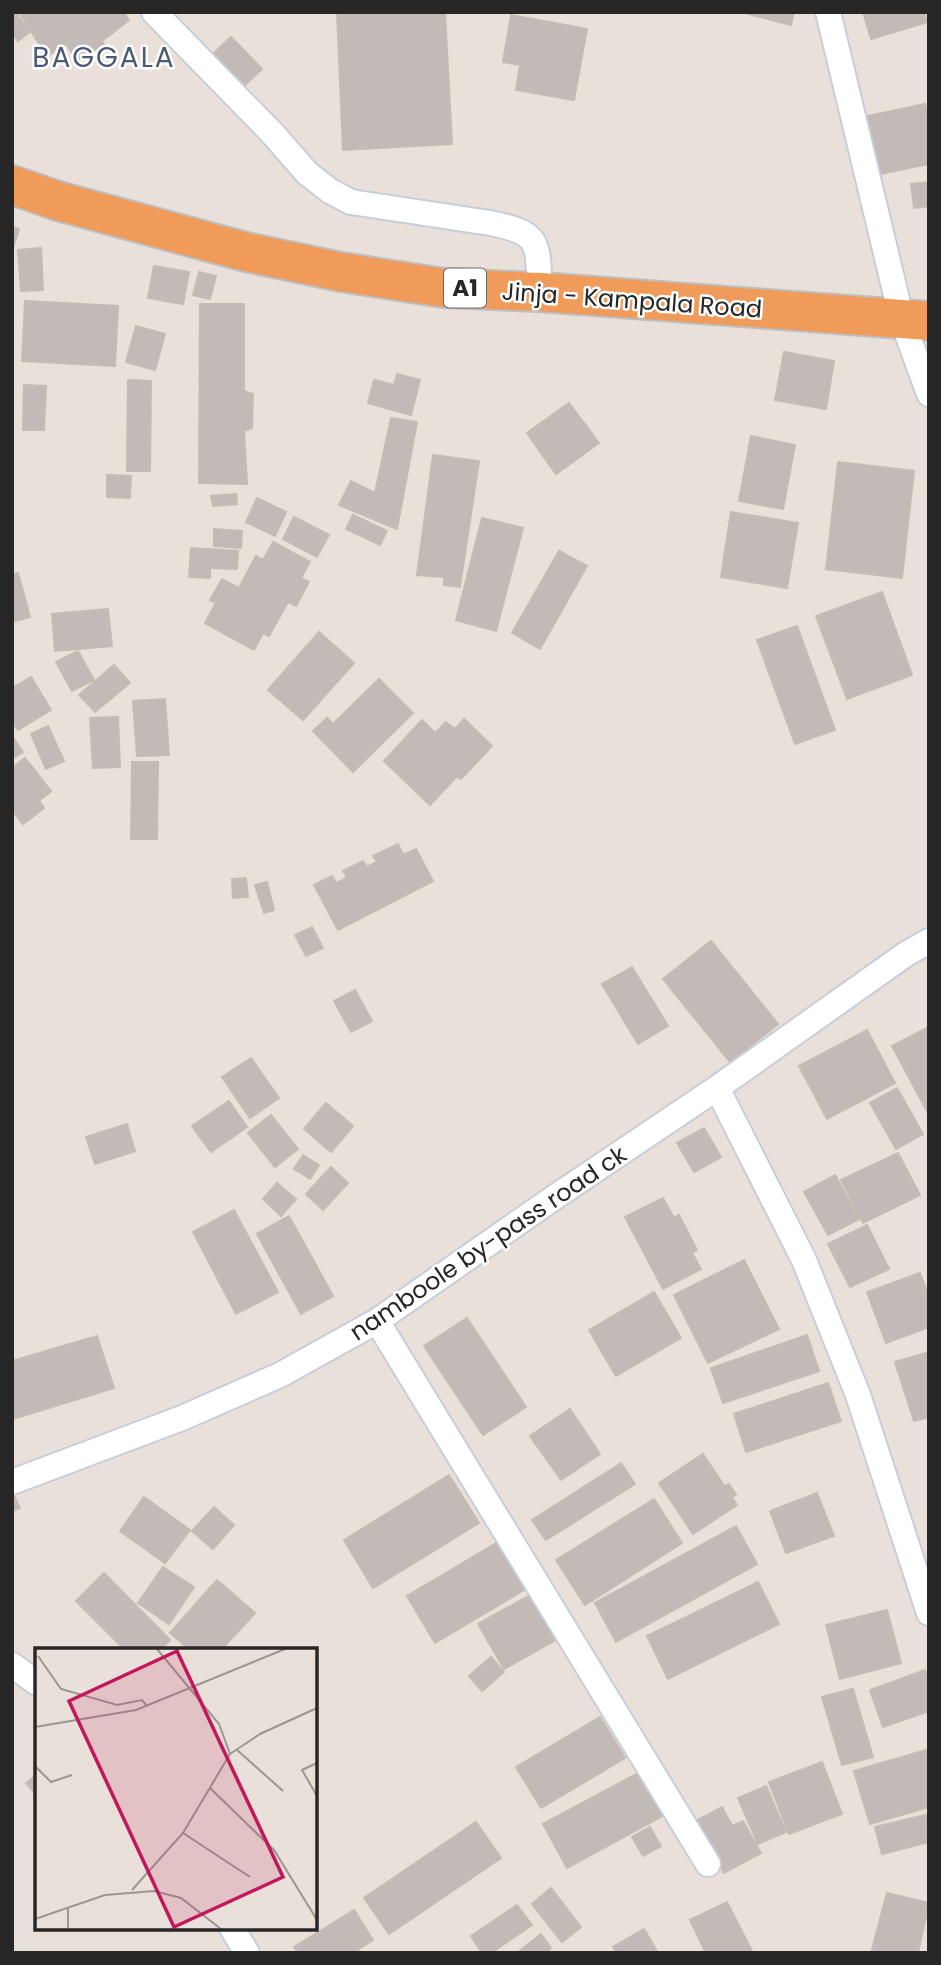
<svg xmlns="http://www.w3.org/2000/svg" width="941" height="1965" font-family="Poppins,sans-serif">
<rect width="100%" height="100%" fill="#e9e0d9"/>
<path fill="#c2bab6" stroke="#c4bcb3" stroke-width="2" d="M12,12H15L30,32L18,41L12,33Z
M19,12H123L129,20L102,41L104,44L77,61L66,44L47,56Z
M445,12L452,144L343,150L337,13Z
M741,12H794L791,25Z
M863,12H924L927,22L871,39Z
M511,15L587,29L574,100L516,90L520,65L503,62Z
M231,37L262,69L245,85L214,53Z
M925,104L929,120V164L880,174L868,116Z
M929,182V206L914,208L911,184Z
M12,227L19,229L12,251Z
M41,248L43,290L21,291L18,250Z
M154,266L189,272L183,304L148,298Z
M199,272L216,276L210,299L193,295Z
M25,301L118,306L115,366L22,361Z
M200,304H244V391L253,394L252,428L244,431L247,484L199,483Z
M136,326L165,334L155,370L126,362Z
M784,352L834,361L826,409L775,400Z
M397,374L420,380L411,415L368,403L374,380L394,385Z
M128,380L151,381L150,471H127Z
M24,385L46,386L44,430H23Z
M569,403L599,443L556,474L527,433Z
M391,418L417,422L397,529L339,505L351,481L375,493Z
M751,436L795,445L783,509L739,501Z
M433,455L479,461L460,587L444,585V577L417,575Z
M838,462L914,471L902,578L826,569Z
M107,475L131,476L130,498L107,497Z
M236,494L237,504L213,506L211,496Z
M257,498L286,512L275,536L246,522Z
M731,512L798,523L787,588L721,577Z
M353,515L387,531L380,545L346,529Z
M294,517L329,535L317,557L283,539Z
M482,518L523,528L496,631L456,620Z
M214,529L242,531L241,548L214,546Z
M273,542L310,562L301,578L309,582L296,606L288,602L269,636L263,633L254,650L205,623L216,603L210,600L222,579L239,588L256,556L263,560Z
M191,548L238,551L237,569L210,568V578L189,577Z
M559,551L587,566L540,649L512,633Z
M18,573L30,617L12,622V575Z
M882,592L912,675L847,699L816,616Z
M108,609L112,646L55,651L52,614Z
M797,626L835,730L795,744L757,640Z
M319,632L354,663L303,720L268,690Z
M78,651L94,680L72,691L56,662Z
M114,665L130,683L95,712L79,695Z
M31,677L51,710L18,730L12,721V688Z
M379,679L413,713L353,772L313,731L327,718L333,724Z
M165,699L169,755L137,756L133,701Z
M118,717L120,767L93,768L90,718Z
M464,719L492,746L461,779L457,776L430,805L384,761L422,720L435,733L446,722L455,729Z
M48,726L64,761L46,769L31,734Z
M12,736L23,752L12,759Z
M25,758L51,791L39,801L44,808L23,824L12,810V768Z
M132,762H158L157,839H131Z
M398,844L403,855L416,849L433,881L338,930L314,885L332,876L336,883L347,878L343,871L363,861L367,867L377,862L373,856Z
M246,878L248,897L233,898L232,879Z
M267,882L274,910L264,913L255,885Z
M312,927L323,948L306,956L295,935Z
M711,941L778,1024L730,1062L663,979Z
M632,967L668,1026L638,1044L602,984Z
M355,990L372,1021L351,1032L334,1001Z
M929,1027V1115L892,1046Z
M867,1030L895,1083L827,1119L799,1066Z
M251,1058L279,1098L250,1118L222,1077Z
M897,1088L923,1134L896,1149L870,1103Z
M229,1101L247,1127L211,1152L192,1126Z
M326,1103L353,1126L331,1152L304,1129Z
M271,1115L298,1149L275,1167L248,1133Z
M127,1124L135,1151L95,1164L86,1137Z
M704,1128L721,1157L694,1172L677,1143Z
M898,1153L920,1195L863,1223L841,1180Z
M303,1155L319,1165L310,1179L294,1169Z
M331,1167L348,1183L323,1210L306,1194Z
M835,1175L859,1219L828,1235L804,1192Z
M277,1183L296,1199L281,1216L263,1199Z
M663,1198L674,1218L679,1215L697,1250L692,1253L701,1269L663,1289L625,1217Z
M234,1210L278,1292L236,1314L193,1232Z
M289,1216L333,1296L301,1314L257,1234Z
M867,1225L889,1269L850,1287L828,1244Z
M744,1260L779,1329L708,1363L674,1295Z
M920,1273L929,1297V1327L886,1343L867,1292Z
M654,1292L681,1338L616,1376L589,1330Z
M467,1318L526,1407L483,1435L424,1346Z
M807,1335L819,1371L723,1403L711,1368Z
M97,1336L114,1388L13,1419L12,1361Z
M929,1352V1417L914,1421L895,1362Z
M828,1383L841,1421L746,1452L734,1414Z
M570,1409L600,1454L561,1480L530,1436Z
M703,1454L737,1505L693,1534L659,1483Z
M621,1463L635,1484L546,1540L532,1520Z
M449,1475L479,1523L373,1588L344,1540Z
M729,1484L736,1495L714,1507L708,1495Z
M12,1492L20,1508L12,1511Z
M817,1493L834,1536L786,1553L770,1511Z
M144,1497L190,1530L165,1563L120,1531Z
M654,1499L682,1543L585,1605L556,1560Z
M214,1507L234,1525L213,1549L192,1531Z
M736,1526L757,1564L616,1642L595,1603Z
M496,1543L524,1590L435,1643L407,1596Z
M163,1567L194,1587L169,1624L138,1603Z
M104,1573L170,1640L160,1650H125L76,1601Z
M217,1580L255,1613L221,1650H190L170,1633Z
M758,1582L779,1624L668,1679L647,1636Z
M532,1594L557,1639L504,1669L478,1624Z
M887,1610L901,1663L840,1679L826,1625Z
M491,1657L504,1672L482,1691L469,1676Z
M925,1670L929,1681V1711L883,1727L870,1690Z
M853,1689L873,1757L842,1765L822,1697Z
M600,1717L625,1758L541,1808L516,1767Z
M926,1750L929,1759V1807L870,1824L854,1771Z
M822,1762L842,1814L789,1834L769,1782Z
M644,1770L668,1813L567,1868L543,1824Z
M37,1775V1796L26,1783Z
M766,1786L786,1832L758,1844L738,1798Z
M722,1807L732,1826L743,1821L761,1853L724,1873L696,1821Z
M929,1814V1842L882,1854L875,1827Z
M476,1822L501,1858L389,1934L364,1898Z
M650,1827L661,1846L643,1856L632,1837Z
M551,1888L581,1927L562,1942L532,1904Z
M887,1893L929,1903L918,1953H871Z
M727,1902L753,1953H706L690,1920Z
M517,1905L532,1925L491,1953H482L471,1936Z
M354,1910L373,1940L353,1953H298L294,1947Z
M644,1929L658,1953H616L613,1947Z
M541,1934L551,1948L545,1953H517Z"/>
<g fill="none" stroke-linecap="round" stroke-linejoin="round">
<g stroke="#c7ced9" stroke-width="28">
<path id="minor" d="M154,12L273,134L307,173L330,191L351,202L490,223C543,233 537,244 540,292
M828,12L902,320L929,394
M717,1088L804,1260L858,1395L929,1613
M377,1321L708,1864
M12,1482L182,1418L280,1375L377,1321L555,1197L717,1088L906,954L929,941
M12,1665L37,1683
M232,1928L247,1953"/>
</g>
<g stroke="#bebebe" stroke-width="42">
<path id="trunk" d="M12,185L58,201L246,252L341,272L444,288L540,292L929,321"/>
</g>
<use href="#minor" stroke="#fff" stroke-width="24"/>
<use href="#trunk" stroke="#f09b5a" stroke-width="38"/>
</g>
<g text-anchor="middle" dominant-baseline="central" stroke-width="5" stroke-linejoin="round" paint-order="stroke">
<rect fill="#fff" stroke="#686868" stroke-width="2" x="444" y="268.5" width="42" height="39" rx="5"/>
<g font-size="23" font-weight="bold" fill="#272727">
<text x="465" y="288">A1</text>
</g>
<g font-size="24" fill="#272727" stroke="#fff">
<text transform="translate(632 300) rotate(4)">Jinja - Kampala Road</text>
<text transform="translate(488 1243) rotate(-34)">namboole by-pass road ck</text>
</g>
<g font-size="28" letter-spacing="2" fill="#4a5975" stroke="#fff">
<text x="104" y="57">BAGGALA</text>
</g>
</g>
<g transform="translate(35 1648)">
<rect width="282" height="282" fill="#e9e0d9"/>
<path fill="none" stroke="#9b9692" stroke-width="2" d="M3,8L26,41L82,57L107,52L112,58M0,79L101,62L250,1M202,102L248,143M195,106L225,86L282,60M282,115L267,122L282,148M0,118L16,134L37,127M175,140L239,202L282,272M148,185L215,229M97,242L148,185L195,106L184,76L122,1M0,271L70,247L119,243L146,250L186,281M33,281V259"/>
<path fill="#c2185b" fill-opacity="0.15" stroke="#c2185b" stroke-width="3.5" d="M142,3L248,229L139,279L34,53Z"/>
<rect width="282" height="282" fill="none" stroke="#272727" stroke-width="3.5"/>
</g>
<rect width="941" height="1965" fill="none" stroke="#272727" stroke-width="28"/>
</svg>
